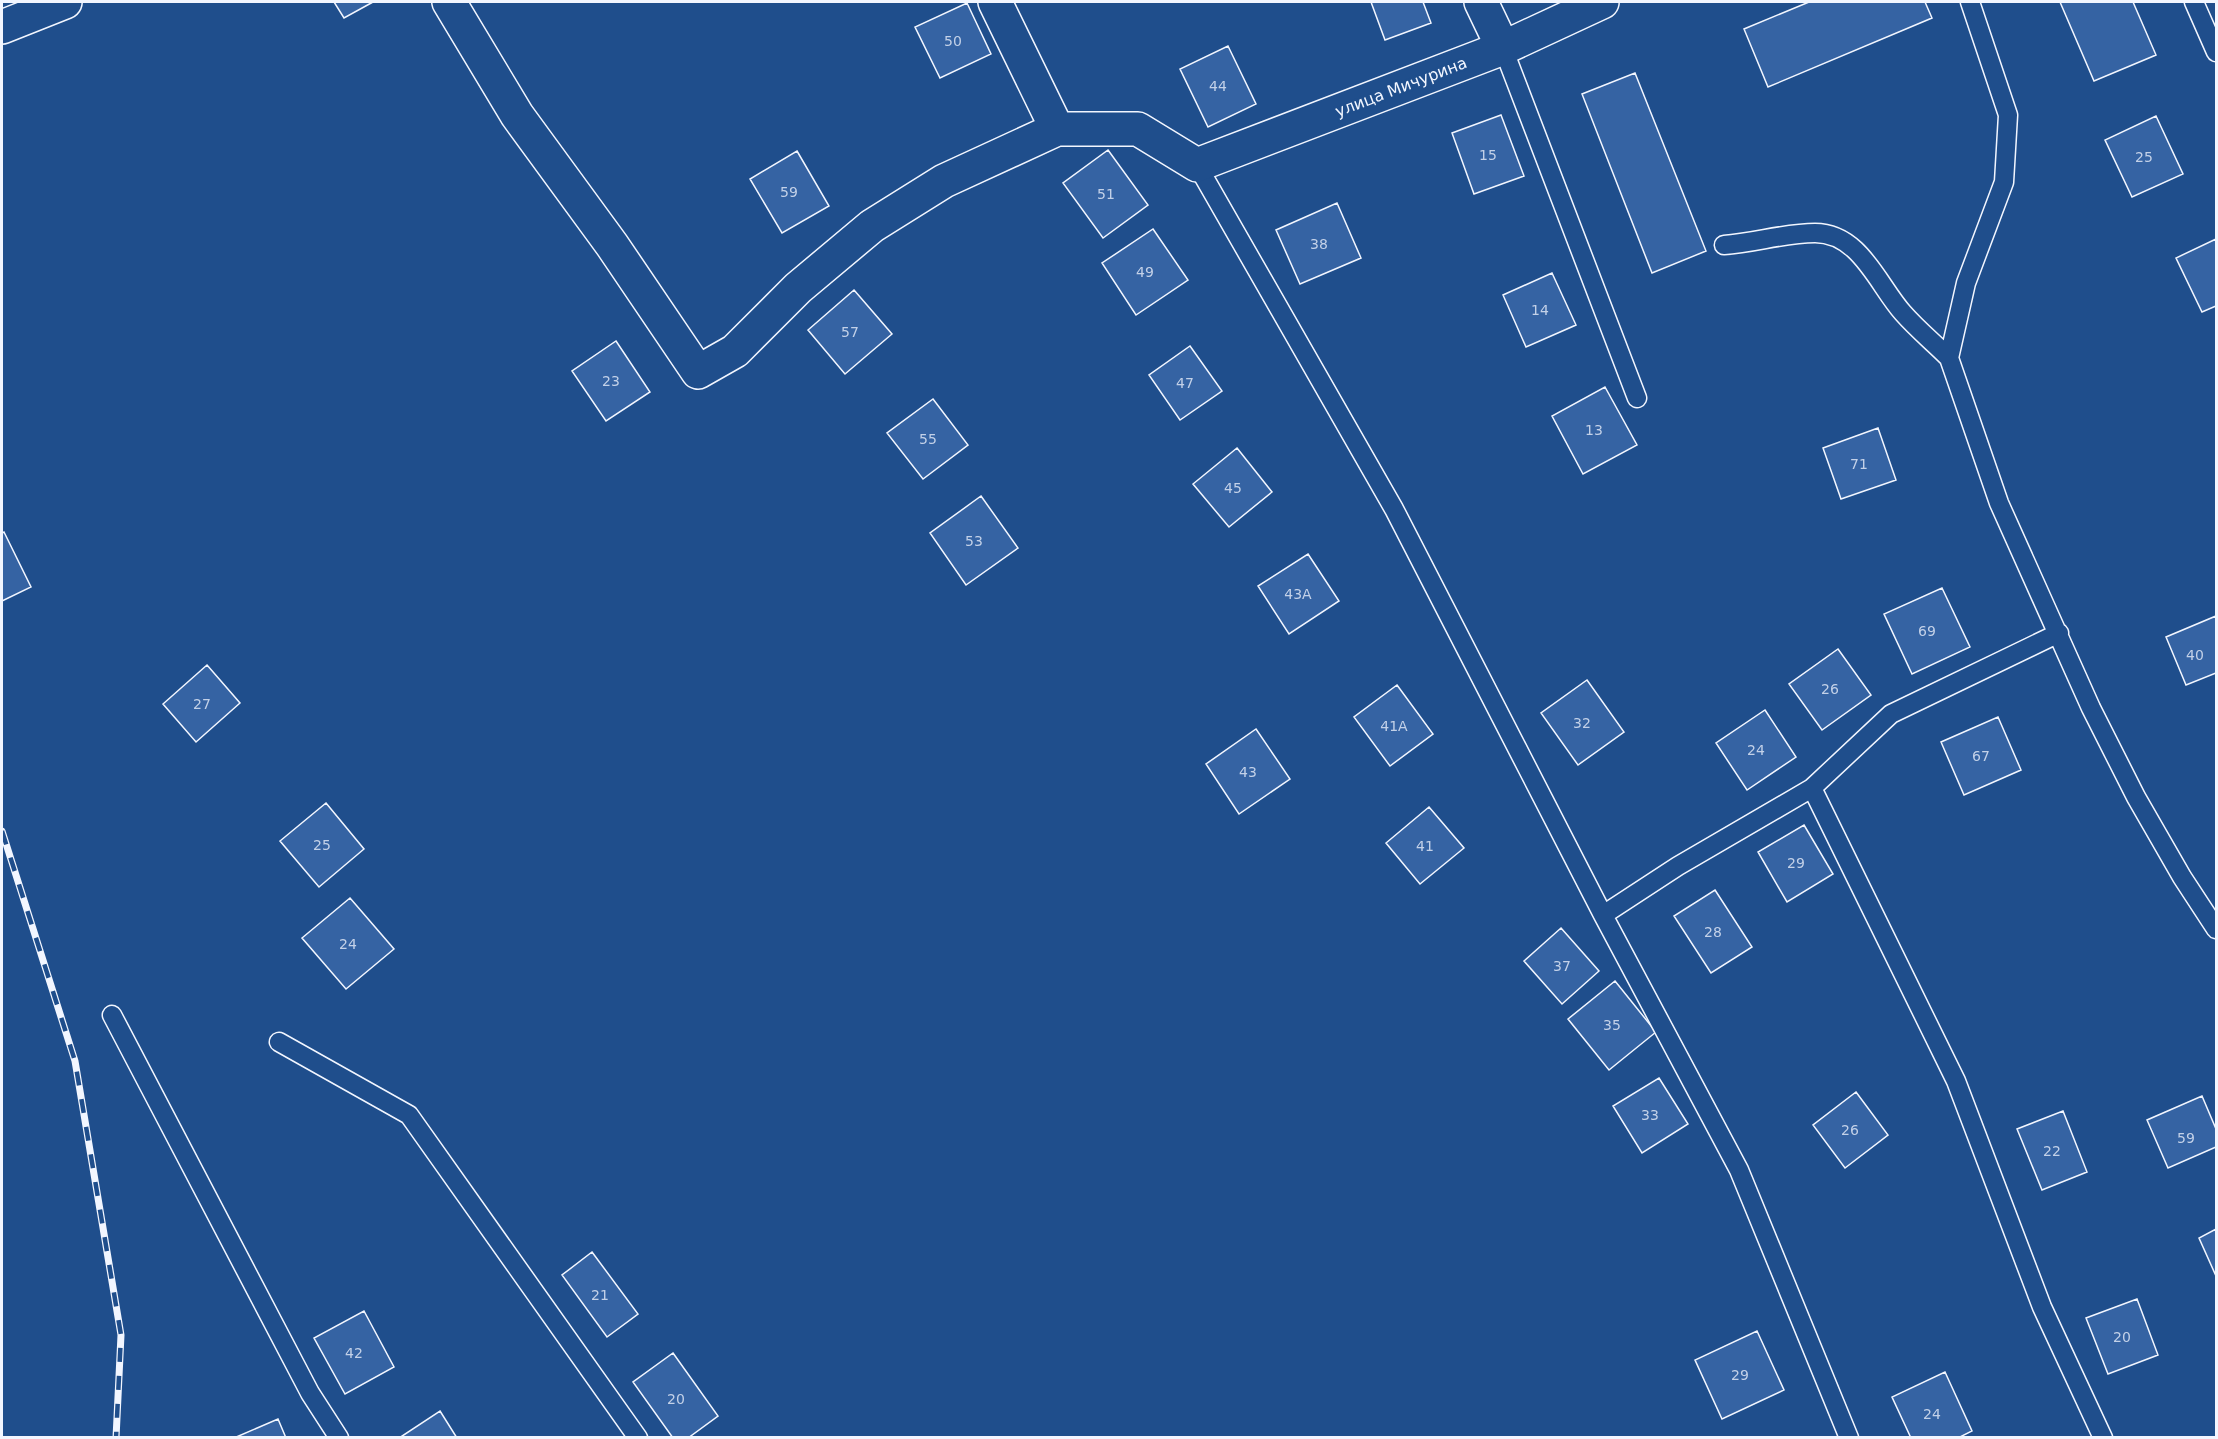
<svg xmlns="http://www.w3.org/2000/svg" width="2218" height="1439" font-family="'DejaVu Sans',sans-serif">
<rect width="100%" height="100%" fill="#1f4e8c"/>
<path fill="#3563a3" stroke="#f2f6ff" stroke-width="1.5" d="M334,2H373L344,18Z
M1371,2H1423L1431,23L1385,40Z
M1809,2H1925L1932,18L1768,87L1744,29Z
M2060,2H2133L2156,55L2094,81Z
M967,3L991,54L940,78L915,27Z
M1228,46L1256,104L1208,127L1180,69Z
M1635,73L1706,251L1652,273L1582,94Z
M1501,115L1524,176L1474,194L1452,133Z
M2156,116L2183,174L2132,197L2105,140Z
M1108,150L1148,205L1103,238L1063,183Z
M797,151L829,206L782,233L750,179Z
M1337,203L1361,258L1300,284L1276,230Z
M1153,229L1188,280L1136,315L1102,263Z
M2216,239V306L2202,312L2176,258Z
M1552,273L1576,325L1526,347L1503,295Z
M854,290L892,334L845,374L808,330Z
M616,341L650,392L606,421L572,371Z
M1190,346L1222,391L1180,420L1149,375Z
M1605,387L1637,445L1583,474L1552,416Z
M933,399L968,445L923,479L887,433Z
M1878,428L1896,480L1841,499L1823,448Z
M1237,448L1272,492L1229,527L1193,484Z
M981,496L1018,548L966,585L930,533Z
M4,532L31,587L2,601V533Z
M1308,554L1339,601L1289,634L1258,586Z
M1942,588L1970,647L1912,674L1884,614Z
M2216,616V673L2186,685L2166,637Z
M1838,649L1871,695L1822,730L1789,684Z
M207,665L240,703L196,742L163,704Z
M1587,680L1624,732L1578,765L1541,713Z
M1397,685L1433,734L1390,766L1354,717Z
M1765,710L1796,757L1747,790L1716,743Z
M1998,717L2021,770L1964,795L1941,742Z
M1256,729L1290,779L1239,814L1206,764Z
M326,803L364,849L319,887L280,841Z
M1429,807L1464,848L1420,884L1386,843Z
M1804,825L1833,874L1787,902L1758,852Z
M1715,890L1752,947L1711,973L1674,916Z
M350,898L394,949L346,989L302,938Z
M1561,928L1599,971L1562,1004L1524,961Z
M1615,981L1656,1032L1609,1070L1568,1019Z
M1659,1078L1688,1124L1642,1153L1613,1106Z
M1856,1092L1888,1135L1845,1168L1813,1125Z
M2202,1096L2216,1129V1147L2168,1168L2147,1120Z
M2063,1111L2087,1172L2042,1190L2017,1129Z
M2216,1229V1276L2199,1238Z
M592,1252L638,1314L607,1337L562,1275Z
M2137,1299L2158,1355L2108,1374L2086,1318Z
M364,1311L394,1367L345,1394L314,1338Z
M1757,1331L1784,1390L1722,1419L1695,1360Z
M673,1353L718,1416L688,1438H673L633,1382Z
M1945,1372L1972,1431L1958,1438H1911L1892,1397Z
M440,1411L457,1438H399Z
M278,1419L286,1438H234Z"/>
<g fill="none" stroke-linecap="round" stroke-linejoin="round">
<g stroke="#f2f6ff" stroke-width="21">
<path id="service" d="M1970,2L2008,115L2004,182L1966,283L1949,358L1999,503L2091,708L2136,797L2182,877L2216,929
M2194,2L2216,52
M1503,48L1637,398
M1197,165L1394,509L1603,915L1739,1170L1849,1438
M1724,245C1755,243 1784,233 1815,233C1860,233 1878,285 1903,313C1917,329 1934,343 1949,358
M1812,788L1956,1081L2042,1307L2103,1438
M1603,915L1678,866L1812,788L1891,714L2059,633
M112,1015L310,1393L339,1438
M279,1042L409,1115L638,1438"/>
</g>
<g stroke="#f2f6ff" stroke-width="36">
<path id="minor" d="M449,2L517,115L612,245L698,372L735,351L798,288L872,226L944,181L1057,129H1138L1197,165L1503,48L1602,2
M995,2L1057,129
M1481,2L1503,48
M2,27L65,2"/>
</g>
<use href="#service" stroke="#1f4e8c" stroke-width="18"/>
<use href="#minor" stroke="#1f4e8c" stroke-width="33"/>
<g stroke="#f2f6ff" stroke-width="7">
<path id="rail" d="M2,831L75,1061L121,1335L116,1438"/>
</g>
<use href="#rail" stroke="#1f4e8c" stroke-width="4.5" stroke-dasharray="14" stroke-linecap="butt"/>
</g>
<g text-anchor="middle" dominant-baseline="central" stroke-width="4.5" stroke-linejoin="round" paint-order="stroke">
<g font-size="14" fill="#c3d1e8">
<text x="953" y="41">50</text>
<text x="1218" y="86">44</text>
<text x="1488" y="155">15</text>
<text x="2144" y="157">25</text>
<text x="789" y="192">59</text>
<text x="1106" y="194">51</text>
<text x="1319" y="244">38</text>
<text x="1145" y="272">49</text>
<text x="1540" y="310">14</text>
<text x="850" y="332">57</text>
<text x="611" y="381">23</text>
<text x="1185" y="383">47</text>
<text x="1594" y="430">13</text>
<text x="928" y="439">55</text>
<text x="1859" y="464">71</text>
<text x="1233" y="488">45</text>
<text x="974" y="541">53</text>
<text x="1298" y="594">43А</text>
<text x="1927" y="631">69</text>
<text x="2195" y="655">40</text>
<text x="1830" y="689">26</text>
<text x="202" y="704">27</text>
<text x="1582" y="723">32</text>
<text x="1394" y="726">41А</text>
<text x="1756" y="750">24</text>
<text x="1981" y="756">67</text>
<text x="1248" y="772">43</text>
<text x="322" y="845">25</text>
<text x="1425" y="846">41</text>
<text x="1796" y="863">29</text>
<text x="1713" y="932">28</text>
<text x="348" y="944">24</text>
<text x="1562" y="966">37</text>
<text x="1612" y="1025">35</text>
<text x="1650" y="1115">33</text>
<text x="1850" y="1130">26</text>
<text x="2186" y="1138">59</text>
<text x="2052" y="1151">22</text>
<text x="600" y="1295">21</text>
<text x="2122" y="1337">20</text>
<text x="354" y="1353">42</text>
<text x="1740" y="1375">29</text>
<text x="676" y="1399">20</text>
<text x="1932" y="1414">24</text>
</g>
<g font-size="16" fill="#f2f6ff" stroke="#1f4e8c">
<text transform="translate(1401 87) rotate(-21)">улица Мичурина</text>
</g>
</g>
<rect width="2218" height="1439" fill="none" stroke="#f2f6ff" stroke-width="6"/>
</svg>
